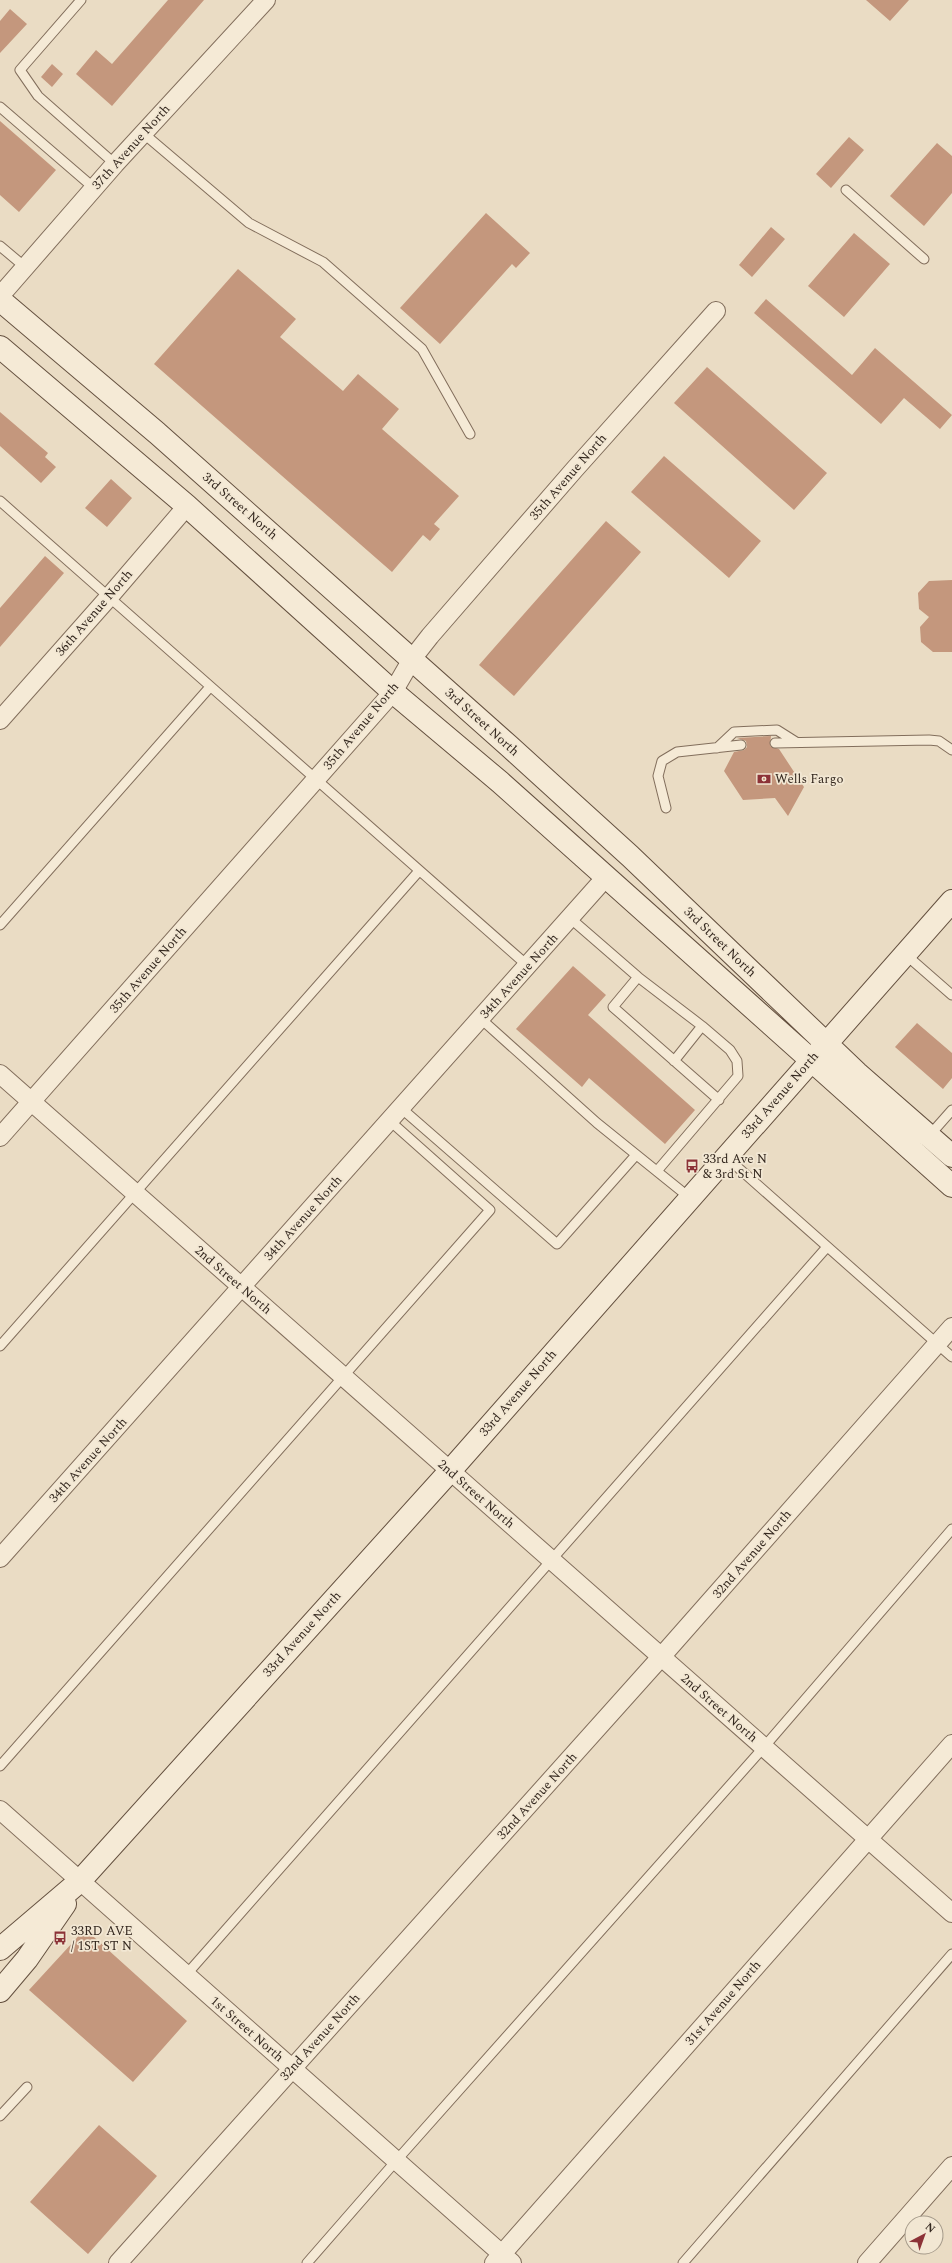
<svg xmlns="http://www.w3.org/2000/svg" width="952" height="2263" font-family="Spectral,serif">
<rect width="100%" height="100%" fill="#eadcc4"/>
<path fill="#c4977d" d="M168,0H204L112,106L76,74L96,50L112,64Z
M866,0H909L890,21Z
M10,9L27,24L0,53V21Z
M52,64L63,74L52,87L41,77Z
M0,121L56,170L19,212L0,195Z
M849,137L864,150L831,188L816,174Z
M937,143L952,156V193L924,226L890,196Z
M486,213L530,253L516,268L512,264L440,344L400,308Z
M771,227L785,239L752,277L739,265Z
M854,233L890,264L844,317L808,286Z
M238,269L296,319L280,337L343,391L358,374L399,409L382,429L459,496L434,524L440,529L430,541L423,535L392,572L154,364Z
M766,299L852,375L875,348L952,415L940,429L904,398L881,424L754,313Z
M707,367L827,473L794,510L674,403Z
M0,412L48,453L45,457L56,467L41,483L0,446Z
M664,456L761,541L729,578L631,492Z
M111,479L132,498L107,527L85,508Z
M606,521L641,552L514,696L479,665Z
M45,556L64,573L0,647V608Z
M952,580V652H933L921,642L920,627L929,617L919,609L918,593L929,581Z
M771,736L770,746L779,749L804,787L788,816L775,798L743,800L724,771L734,752L744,750L747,747L746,741L737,738Z
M573,966L606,995L588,1015L695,1110L665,1144L589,1078L582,1087L516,1029Z
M917,1023L952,1053V1078L943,1089L895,1047Z
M85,1929L187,2021L133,2082L29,1990Z
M99,2125L157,2176L88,2254L30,2202Z"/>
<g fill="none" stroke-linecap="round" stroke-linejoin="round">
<g stroke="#826e5c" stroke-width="11">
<path id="lane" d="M81,0L20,70L38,96L115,164
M0,107L94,188
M143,133L249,223L323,262L422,349L470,434
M846,190L924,259
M0,246L25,267
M0,501L528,966
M775,743L929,740L939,741L952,750
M717,748L734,732L777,730L796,742
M666,808L658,776L662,761L677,752L741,745
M570,918L638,977L702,1026L730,1050L737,1061L738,1076L657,1171
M0,925L210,687
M905,954L952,995
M638,977L613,1007L719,1100
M481,1019L597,1123L690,1198
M674,1061L702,1026
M401,1108L557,1244L636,1155
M929,1136L952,1110
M726,1157L952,1357
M0,1346L419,871
M0,1766L490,1210L390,1121
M186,1975L827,1247
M0,2116L27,2087
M307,2263L396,2161L764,1747L952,1529
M683,2263L952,1954"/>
</g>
<g stroke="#826e5c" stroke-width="20">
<path id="street" d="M0,296L115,164L266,0
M0,720L109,597L187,506
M0,1074L952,1913
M0,1137L393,692L412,659L430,636L574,470L716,311
M0,1558L606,877
M0,1810L512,2263
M118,2263L661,1657L952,1327
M494,2263L952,1744
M867,2263L952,2166"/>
</g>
<g stroke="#64503f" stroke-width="24">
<path id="secondary" d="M0,300L157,433L509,746L630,856L857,1073L952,1156
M0,347L187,506L393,692L500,782L952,1186
M0,1949L80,1881L450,1471L952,901
M0,1991L27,1959L65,1904"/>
</g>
<use href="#lane" stroke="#f5ead6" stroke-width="9"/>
<use href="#street" stroke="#f5ead6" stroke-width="18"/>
<use href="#secondary" stroke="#f5ead6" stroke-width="22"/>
</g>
<defs>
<g id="bank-bare" transform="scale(1.08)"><path d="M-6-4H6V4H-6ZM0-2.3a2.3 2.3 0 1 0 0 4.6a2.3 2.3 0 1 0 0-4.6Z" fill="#8c3237" stroke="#f2e7d3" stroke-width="2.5" paint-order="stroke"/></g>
<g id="bus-bare" transform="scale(1.08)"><path d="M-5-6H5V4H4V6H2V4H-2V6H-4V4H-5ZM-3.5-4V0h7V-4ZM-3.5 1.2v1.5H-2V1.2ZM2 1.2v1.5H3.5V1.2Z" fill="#8c3237" stroke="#f2e7d3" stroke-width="2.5" paint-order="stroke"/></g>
</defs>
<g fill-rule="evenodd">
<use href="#bank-bare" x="764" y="779"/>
<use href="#bus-bare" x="692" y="1166"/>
<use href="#bus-bare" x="60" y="1938"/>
</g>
<g text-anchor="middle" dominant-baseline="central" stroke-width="3.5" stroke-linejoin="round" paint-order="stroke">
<g font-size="13" fill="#34281f" stroke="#f2e7d3">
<text transform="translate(131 147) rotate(-48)">37th Avenue North</text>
<text transform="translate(568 477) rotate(-49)">35th Avenue North</text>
<text transform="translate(240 506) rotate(41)">3rd Street North</text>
<text transform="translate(94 613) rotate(-49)">36th Avenue North</text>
<text transform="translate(482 722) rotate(42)">3rd Street North</text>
<text transform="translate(361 726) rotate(-50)">35th Avenue North</text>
<text transform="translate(720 942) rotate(44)">3rd Street North</text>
<text transform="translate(148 970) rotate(-49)">35th Avenue North</text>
<text transform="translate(519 976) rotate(-48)">34th Avenue North</text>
<text transform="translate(780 1095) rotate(-49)">33rd Avenue North</text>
<text transform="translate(303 1218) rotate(-48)">34th Avenue North</text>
<text transform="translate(233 1280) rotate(41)">2nd Street North</text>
<text transform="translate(518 1393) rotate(-49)">33rd Avenue North</text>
<text transform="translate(88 1460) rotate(-48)">34th Avenue North</text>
<text transform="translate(476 1494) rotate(41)">2nd Street North</text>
<text transform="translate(752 1554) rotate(-49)">32nd Avenue North</text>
<text transform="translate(302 1634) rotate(-48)">33rd Avenue North</text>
<text transform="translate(719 1708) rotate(41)">2nd Street North</text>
<text transform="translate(537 1796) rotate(-48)">32nd Avenue North</text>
<text transform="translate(723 2003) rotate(-49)">31st Avenue North</text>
<text transform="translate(247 2029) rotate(41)">1st Street North</text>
<text transform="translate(320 2037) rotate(-48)">32nd Avenue North</text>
</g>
<g font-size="13" fill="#34281f" stroke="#f2e7d3" text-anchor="start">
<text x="775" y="779">Wells Fargo</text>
<text x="703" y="1159">33rd Ave N<tspan x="703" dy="15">&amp; 3rd St N</tspan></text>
<text x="71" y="1931">33RD AVE<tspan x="71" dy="15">/ 1ST ST N</tspan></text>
</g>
</g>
<g transform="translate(924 2235) rotate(41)"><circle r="19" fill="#f2e7d3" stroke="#a69b8b"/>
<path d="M0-3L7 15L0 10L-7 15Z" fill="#8c3237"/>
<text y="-6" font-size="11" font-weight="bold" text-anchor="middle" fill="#34281f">N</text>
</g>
</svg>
